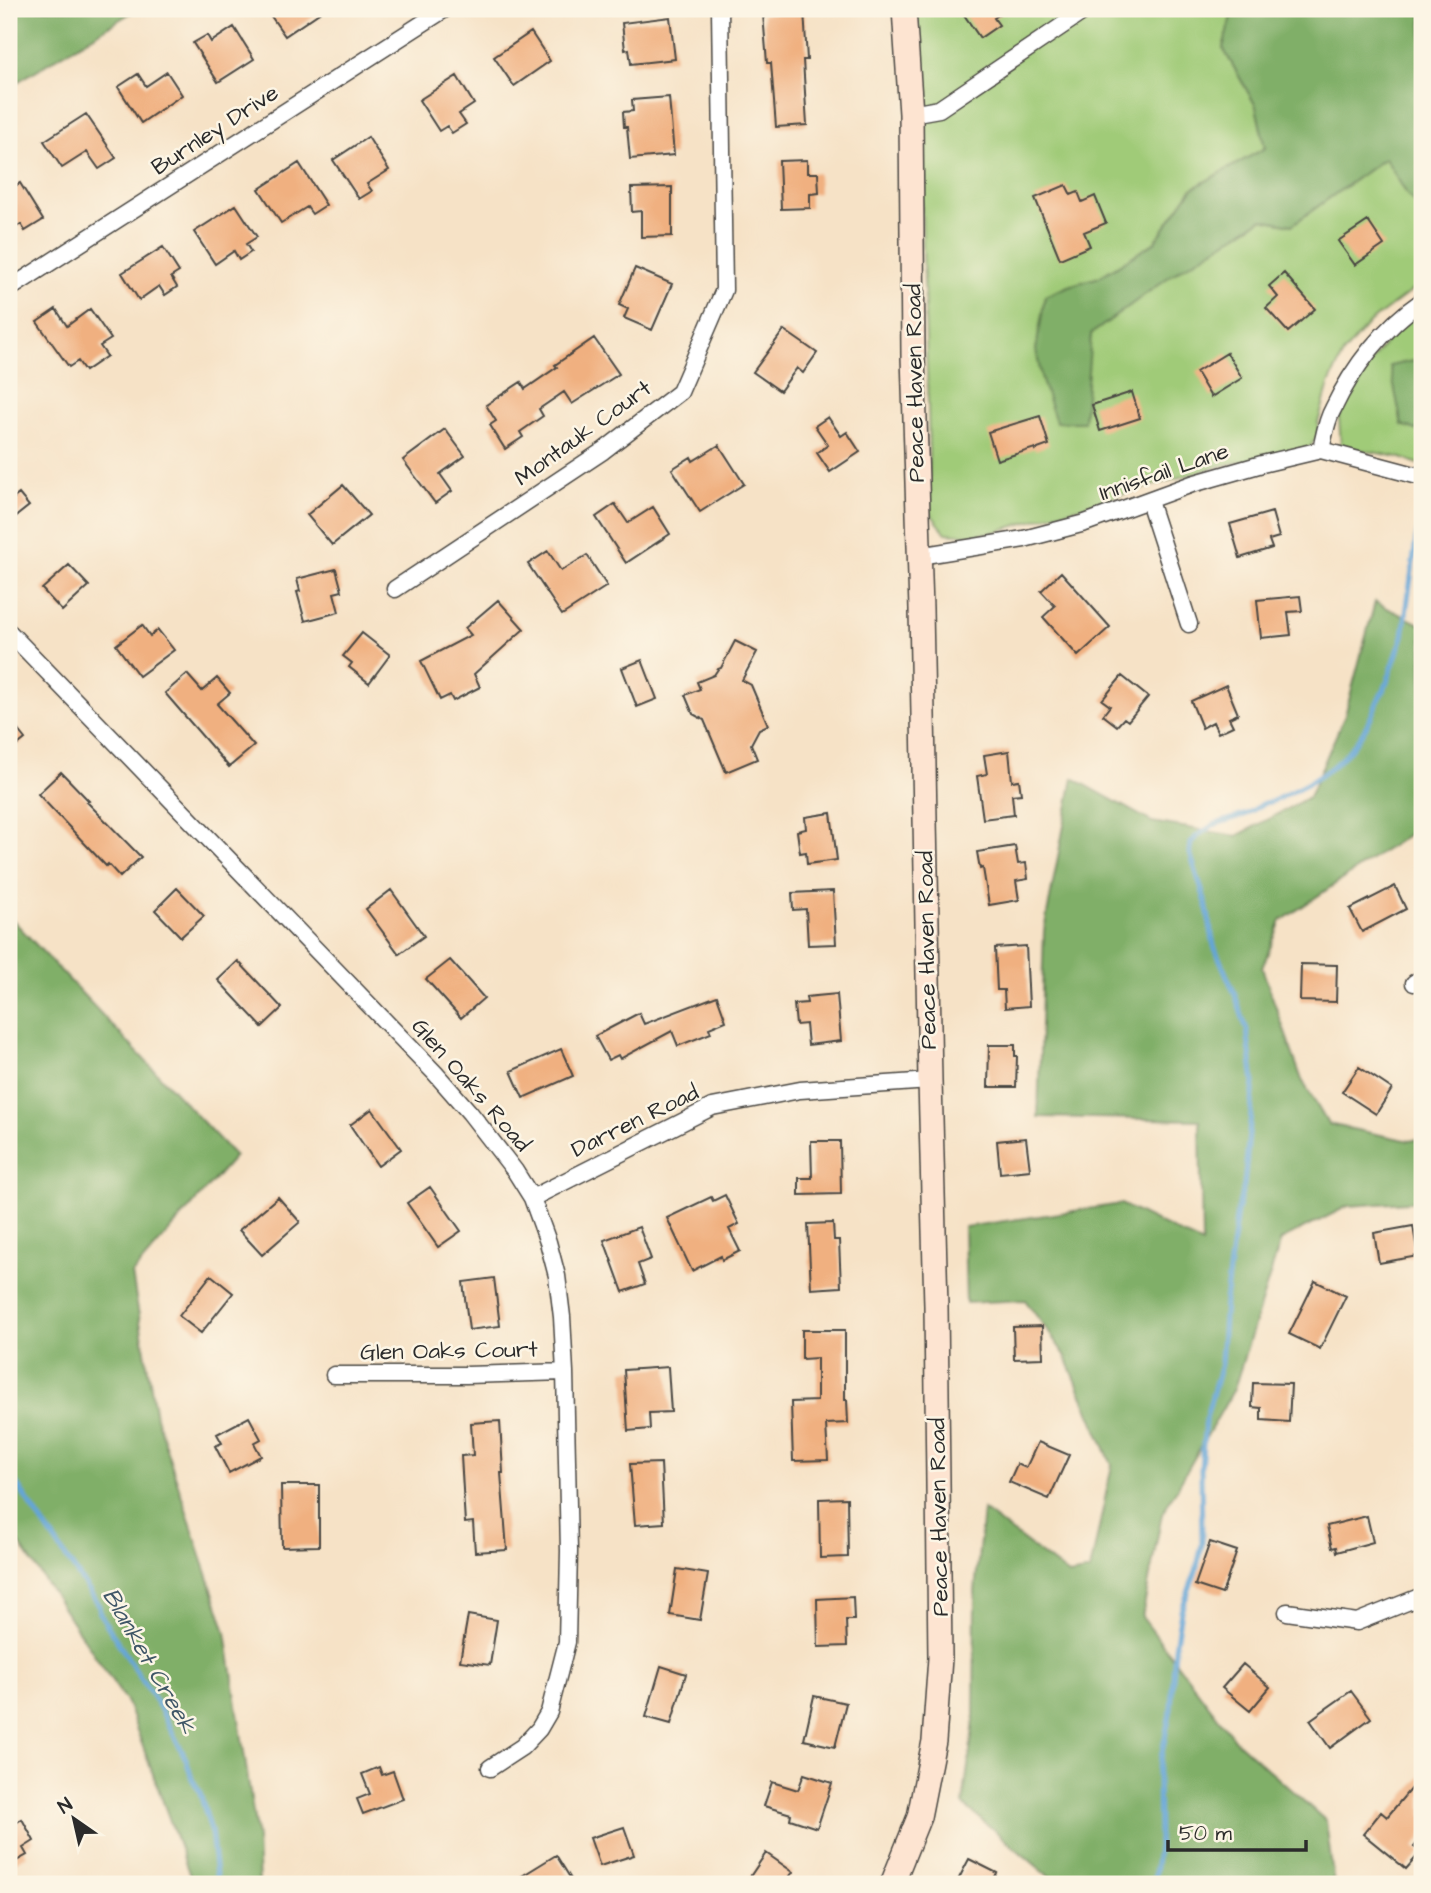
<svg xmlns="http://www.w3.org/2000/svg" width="1431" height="1893" font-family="'Architects Daughter',sans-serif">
<rect width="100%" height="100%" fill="#fcf5e5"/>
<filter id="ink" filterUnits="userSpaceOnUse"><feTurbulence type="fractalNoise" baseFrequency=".0143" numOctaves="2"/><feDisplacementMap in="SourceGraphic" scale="14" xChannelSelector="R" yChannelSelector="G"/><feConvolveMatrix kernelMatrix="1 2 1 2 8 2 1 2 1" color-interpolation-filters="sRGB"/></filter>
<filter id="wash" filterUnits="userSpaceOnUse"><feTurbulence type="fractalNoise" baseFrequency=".00686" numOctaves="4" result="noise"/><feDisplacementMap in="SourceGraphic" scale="28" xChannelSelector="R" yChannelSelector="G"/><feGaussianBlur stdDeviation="1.57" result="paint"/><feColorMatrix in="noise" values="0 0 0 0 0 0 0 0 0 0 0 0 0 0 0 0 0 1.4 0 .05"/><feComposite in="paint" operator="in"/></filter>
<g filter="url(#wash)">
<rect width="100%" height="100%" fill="#f6e2c6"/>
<path fill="#a0cb78" stroke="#667b52" stroke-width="2" d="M915,9H1233L1223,48L1256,106L1265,148L1192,189L1154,243L1099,277L1069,286L1045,296L1087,374L1091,334L1170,276L1262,219L1292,225L1385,158L1408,196L1422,211V283L1369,323L1343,354L1329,384L1318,423V435L1310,447L1216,467L994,532L970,535L946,533L930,513L928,402Z
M1422,309V359L1391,366L1402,425L1422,432V465L1398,457L1341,446L1339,419L1350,388L1397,328Z"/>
<path fill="#80af68" stroke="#566d4a" stroke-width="2" d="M9,9H137L9,87Z
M1233,9H1422V211L1408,196L1385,158L1292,225L1262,219L1170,276L1091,334L1084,422H1056L1042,381L1036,350L1045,296L1069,286L1099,277L1154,243L1192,189L1265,148L1256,106L1223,48Z
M1422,359V432L1402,425L1390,366Z
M1375,602L1422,625V825L1281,921L1262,968L1302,1080L1328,1124L1410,1141L1422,1138V1201L1348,1206L1281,1240L1234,1389L1162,1514L1142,1617L1235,1740L1326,1821L1334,1884H1058L963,1804L974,1721L975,1591L983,1510L1069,1575L1090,1571L1112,1465L1065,1355L1025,1300L966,1303L964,1227L1121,1204L1202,1244L1200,1120L1038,1117L1044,930L1073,778L1152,822L1237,836L1309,797L1345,715Z
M9,916L235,1156L132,1274L156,1417L226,1632L257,1839L259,1884H193L127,1703L9,1528Z"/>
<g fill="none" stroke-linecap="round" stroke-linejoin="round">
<path stroke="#63a5d7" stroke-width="5" d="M9,1473L99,1606L100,1614L161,1710L186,1759L192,1779L199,1790L211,1831L217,1884
M1154,1884L1159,1838L1158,1773L1171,1708L1175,1648L1181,1611L1196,1571L1202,1544L1201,1468L1205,1421L1221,1364L1225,1301L1237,1211L1244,1186L1254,1082L1247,1030L1234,992L1214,946L1206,903L1190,853L1191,843L1197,836L1213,825L1247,814L1264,803L1271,802C1306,785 1335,772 1358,739C1364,731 1370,720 1374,710C1377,703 1378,697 1384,691L1403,636L1416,540L1422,515"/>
</g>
<g id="blocks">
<path fill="#f0b080" d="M266,9H325L285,36Z
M960,9H1008L994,18L999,25L980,38Z
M804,10L807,60H803L807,125L776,127L771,63H767L763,14Z
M670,17L675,59L631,64L629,49L625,50L622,23Z
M234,27L254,59L218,82L193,43L207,35L211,42Z
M531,32L550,61L514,86L494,57Z
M167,72L182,95L141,123L118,87L138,74L146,86Z
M457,76L474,104L459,114L466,124L452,133L447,126L439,131L419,100Z
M669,97L674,155L630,159L627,127H624L623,112L633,111L632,100Z
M86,114L116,158L99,169L87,152L62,168L44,141Z
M368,137L389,170L367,184L372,191L359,199L333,160Z
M807,160V173H818L819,193L810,194V208L781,209L779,161Z
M299,163L326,205L312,214L307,207L281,223L259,189Z
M20,183L43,220L25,231L21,224L9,232V190Z
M1066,185L1071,195L1078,192L1082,202L1095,196L1106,223L1084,232L1090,246L1060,259L1035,198Z
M672,187V236L641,237V211L632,212L631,188Z
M236,205L257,237L246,244L251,252L239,260L234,251L215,264L194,232Z
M1368,221L1384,245L1355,265L1338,241Z
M163,247L179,272L171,277L177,287L165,295L159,286L139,300L122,273Z
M635,268L672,284L652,330L624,318L628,309L619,305Z
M1284,273L1315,309L1288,332L1266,308L1278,297L1269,286Z
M56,309L67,326L90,309L111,339L100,346L107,356L85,371L78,361L69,367L37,322Z
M784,330L817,353L803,373L797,368L780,391L753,372Z
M594,338L619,374L572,404L564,392L539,409L543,416L520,432L523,437L505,449L490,425L496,421L486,405L521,382L525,389L557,367L555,365Z
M1227,353L1242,378L1211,397L1196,372Z
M1132,392L1140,418L1100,431L1092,405Z
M1040,416L1049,445L1035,450V448L997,460L988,432Z
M828,417L841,436L847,432L860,452L830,472L817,453L828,445L815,426Z
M445,429L465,456L440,474L452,491L435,503L403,460Z
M719,445L744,484L700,512L672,469L691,457L693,461Z
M343,485L369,515L332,545L307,515Z
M19,494L29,506L9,522V502Z
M615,504L628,523L653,507L670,534L626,563L596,517Z
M1272,512L1279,537L1269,540L1272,548L1240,558L1230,524Z
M548,551L561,571L587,555L607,586L562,615L528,564Z
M69,565L89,586L62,611L42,589Z
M336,569L342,591L334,593L339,612L305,621L297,592L300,591L297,579Z
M1061,572L1110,627L1078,656L1043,617L1055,606L1041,591Z
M1300,596L1302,611L1288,612L1291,635L1261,638L1257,600Z
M498,600L524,629L474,674L480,687L453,701L450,695L440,700L421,661L471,635L465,628Z
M142,625L150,636L158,630L174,650L139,676L116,645Z
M362,633L390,655L369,683L349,667L352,663L343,656Z
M735,641L757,652L742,680L751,685L768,725L759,729L751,744L757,759L726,772L704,720L693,714L685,695L700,689L697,682L714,675L718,669L721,668Z
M642,660L657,699L637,707L622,668Z
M187,674L202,691L217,678L230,693L217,704L254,746L229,767L165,693Z
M1122,676L1148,697L1128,721L1124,718L1117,726L1103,715L1110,706L1102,700Z
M1226,685L1238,714L1229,718L1233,726L1218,733L1213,722L1202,728L1191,701Z
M9,719L25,739L9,752Z
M1009,751L1012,781L1019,780L1021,794L1012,795L1014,815L983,819L977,776L987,774L984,755Z
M61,772L89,801L87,802L141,857L120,877L108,864L106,866L38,794Z
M831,813L837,860L807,864L806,852L800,853L797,831L806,829L805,817Z
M1015,846L1018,864L1026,863L1028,879L1016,881L1019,900L989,905L983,868L980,869L977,852Z
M1395,886L1406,909L1362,932L1350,909Z
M177,888L204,916L181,937L155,910Z
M391,890L424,936L399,954L366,909Z
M833,891L836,944L808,945L806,909L793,910L792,893Z
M1026,946L1029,1006L1005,1008L1004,990H997L995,948Z
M450,960L484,998L461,1018L426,979Z
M238,961L282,1008L262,1027L218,980Z
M1301,964L1337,965L1336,1002L1300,1001Z
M837,994L841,1041L808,1045L806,1024L796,1025L794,1004L807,1003L806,997Z
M717,996L726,1021L709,1028L711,1033L678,1046L672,1031L620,1059L618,1055L608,1060L595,1036L639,1013L644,1024Z
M989,1045H1015V1056H1017L1016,1087H988Z
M561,1049L573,1076L523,1098L511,1071Z
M1359,1067L1392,1089L1376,1114L1342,1092Z
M372,1109L401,1149L378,1166L350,1125Z
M1026,1138L1030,1170L1000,1173L997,1141Z
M811,1141H840L841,1194L799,1195V1178H812Z
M430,1187L461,1231L438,1247L407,1203Z
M725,1195L739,1224L729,1229L740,1251L722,1260L721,1256L692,1271L667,1218L711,1197L713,1201Z
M278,1197L300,1222L262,1255L239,1230Z
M833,1223L834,1240H839L841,1287L811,1289L808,1224Z
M1413,1226L1418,1256L1379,1263L1374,1233Z
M639,1227L651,1259L638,1264L645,1284L623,1292L604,1240Z
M211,1275L233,1293L201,1333L179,1316Z
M494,1278L500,1326L469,1330L463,1282Z
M1315,1281L1346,1296L1320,1349L1289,1334Z
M1042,1326L1043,1358L1014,1359L1013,1327Z
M802,1330H845V1400H847L848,1423L826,1424L828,1460L793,1461L791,1402L817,1401V1358L802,1359Z
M668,1367L671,1412L649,1413L650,1429L628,1431L624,1370Z
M1253,1383L1291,1384L1289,1422L1261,1420V1408L1252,1407Z
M249,1417L261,1439L254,1443L261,1456L229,1473L215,1446L222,1443L217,1434Z
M500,1421L503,1473H501L507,1550L475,1552L473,1522L465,1523L461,1456L473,1455L471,1423Z
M1038,1442L1069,1455L1049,1499L1009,1482L1017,1464L1026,1468Z
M661,1463L664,1523L635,1525L630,1464Z
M281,1485H319V1546L282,1547Z
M847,1498L848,1557L820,1558L819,1499Z
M1367,1516L1373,1542L1337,1552L1336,1547L1332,1548L1327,1526Z
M1210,1542L1237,1551L1222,1594L1195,1585Z
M677,1569L708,1574L700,1620L670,1615Z
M853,1597L854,1620H846L847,1646L818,1647L817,1599Z
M468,1615L497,1620L490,1665L460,1661Z
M1243,1664L1270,1687L1250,1711L1222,1688Z
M661,1666L686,1674L671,1724L646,1717Z
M1351,1691L1371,1718L1330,1748L1310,1720Z
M814,1696L846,1703L835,1747L804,1740Z
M379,1767L382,1775L393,1771L403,1799L363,1814L357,1799L370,1794L362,1774Z
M804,1774L832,1783L817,1828L790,1819L791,1814L764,1806L772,1782L798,1790Z
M1422,1775V1837L1414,1847L1421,1852L1406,1869L1363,1834L1381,1812L1387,1817Z
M22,1819L34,1841L23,1848L27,1855L9,1865V1822L11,1826Z
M624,1827L634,1855L600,1866L590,1838Z
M766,1853L793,1872L784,1884H745Z
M556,1855L574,1884H509Z
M969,1859L997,1873L991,1884H956Z"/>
</g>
</g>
<g filter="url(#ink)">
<use href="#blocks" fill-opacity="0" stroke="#494642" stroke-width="2"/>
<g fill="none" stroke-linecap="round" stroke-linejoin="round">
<g stroke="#494642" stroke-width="19">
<path id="minor" d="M911,114L939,109L1087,9
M9,289L445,9
M1321,450C1324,437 1326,421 1333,409C1353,367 1384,327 1422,301
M1149,501L1189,624
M919,556L1024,539L1085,523L1192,484L1262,464L1321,450L1422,477
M395,589L603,451L680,392L724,290L720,9
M9,632L435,1073L470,1113L515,1171L532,1198L548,1242L557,1276L562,1317L565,1372L569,1551L567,1642L549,1712L539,1729L522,1747L490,1768
M1414,983L1422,978
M532,1198L712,1107L800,1090L930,1081
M334,1375H466L565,1372
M1287,1612L1357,1622L1422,1596"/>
</g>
<g stroke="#494642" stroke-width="26">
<path id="secondary" d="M892,1884L919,1817L934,1741L940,1658L936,1306L930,1081L921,609L913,356L911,114L904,9"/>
</g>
<use href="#minor" stroke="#fff" stroke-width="16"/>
<use href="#secondary" stroke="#fde4d1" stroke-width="23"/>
</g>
</g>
<g text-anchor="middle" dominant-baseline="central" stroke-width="5" stroke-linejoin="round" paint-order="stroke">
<g font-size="23" fill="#2b2b2b" stroke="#fcf5e5">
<text transform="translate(215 130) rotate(-33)">Burnley Drive</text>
<text transform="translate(915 383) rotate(-91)">Peace Haven Road</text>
<text transform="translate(583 433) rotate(-36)">Montauk Court</text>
<text transform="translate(1164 472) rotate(-19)">Innisfail Lane</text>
<text transform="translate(927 950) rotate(-91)">Peace Haven Road</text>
<text transform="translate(471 1085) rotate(49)">Glen Oaks Road</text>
<text transform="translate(635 1121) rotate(-26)">Darren Road</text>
<text transform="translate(449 1351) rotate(-1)">Glen Oaks Court</text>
<text transform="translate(939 1517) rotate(-91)">Peace Haven Road</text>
</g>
<g font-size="24" font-style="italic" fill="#3f5667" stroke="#fcf5e5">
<text transform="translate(149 1661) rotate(60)">Blanket Creek</text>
</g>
</g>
<rect width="1431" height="1893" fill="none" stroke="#fcf5e5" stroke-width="35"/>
<g transform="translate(74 1819) rotate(326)" stroke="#fcf5e5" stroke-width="5" paint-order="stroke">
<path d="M0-5L12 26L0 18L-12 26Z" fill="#2b2b2b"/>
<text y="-10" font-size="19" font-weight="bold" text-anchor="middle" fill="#2b2b2b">N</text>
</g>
<path d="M1168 1840v10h138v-10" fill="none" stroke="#2b2b2b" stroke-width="3.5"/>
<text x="1179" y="1840" font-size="21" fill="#2b2b2b" stroke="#fcf5e5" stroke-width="5" paint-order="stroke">50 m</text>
</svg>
